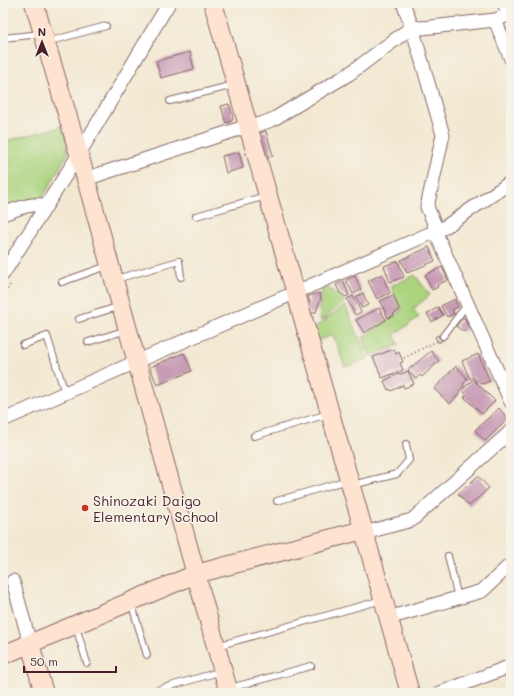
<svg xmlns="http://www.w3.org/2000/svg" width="514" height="696" font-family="Mali,sans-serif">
<rect width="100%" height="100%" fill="#f7f3e8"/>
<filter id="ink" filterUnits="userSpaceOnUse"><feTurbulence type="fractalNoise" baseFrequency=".025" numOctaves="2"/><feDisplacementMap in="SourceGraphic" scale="8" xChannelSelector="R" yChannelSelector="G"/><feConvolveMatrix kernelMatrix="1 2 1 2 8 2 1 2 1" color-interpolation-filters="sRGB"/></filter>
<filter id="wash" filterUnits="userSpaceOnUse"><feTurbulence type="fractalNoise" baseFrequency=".012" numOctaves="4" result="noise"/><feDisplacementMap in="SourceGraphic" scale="16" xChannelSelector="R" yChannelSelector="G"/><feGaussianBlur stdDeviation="0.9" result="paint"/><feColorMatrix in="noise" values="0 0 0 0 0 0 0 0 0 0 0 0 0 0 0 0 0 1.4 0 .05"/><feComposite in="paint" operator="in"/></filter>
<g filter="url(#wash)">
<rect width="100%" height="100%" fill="#f3e9d3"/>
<path fill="#aad37e" stroke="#7a7954" d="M64,126L68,153L44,196L3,208V136L5,141Z
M415,275L430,295L413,309L419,317L394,335L399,345L370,356L363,337L401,311L391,286Z
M327,287L342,298L344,302L321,321L319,310L322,290Z
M345,305L368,359L345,367L333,335L316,341L313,329Z"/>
<g id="blocks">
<path fill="#c79bb5" d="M190,52L194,69L161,78L156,61Z
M229,104L233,116L232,121L226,123L221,106Z
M266,131L273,156L264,158L257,134Z
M239,152L243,168L226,173L222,156Z
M429,247L435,261L407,273L401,260Z
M398,261L404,277L390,282L384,266Z
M442,267L448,280L437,285L438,287L432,290L425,275Z
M382,274L390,293L377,299L368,281Z
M355,276L361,290L353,294L346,280Z
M343,281L349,295L346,297L340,293L336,285Z
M319,293L321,298L316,312L309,314L306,303L310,302L308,296Z
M363,293L368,305L362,308L356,297Z
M393,295L400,310L393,314L394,316L388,318L380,301Z
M353,296L361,312L355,315L347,299Z
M455,299L458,307L452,310L454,314L447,317L441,306Z
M438,307L443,315L432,322L427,314Z
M379,308L386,320L364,333L356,320Z
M464,317L468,326L464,332L456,326Z
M438,335L442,340L439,343L435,337Z
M394,349L396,354L399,352L403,362L400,363L403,370L382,378L373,357Z
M431,351L439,361L422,377L420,375L416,379L408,370Z
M184,353L192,371L157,385L150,367Z
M478,354L490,381L482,384L473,377L470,379L462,361Z
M456,366L466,377L467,380L463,384L464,386L459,391L460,393L450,404L434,389Z
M408,371L414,384L404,388L403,385L391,391L390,389L388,390L384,381L400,373L401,374Z
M473,379L495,401L482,414L464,397L467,395L462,390Z
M499,408L508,419L485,441L475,430Z
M478,476L489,488L469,506L458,494Z"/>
</g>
</g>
<g filter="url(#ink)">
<use href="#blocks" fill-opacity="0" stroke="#856666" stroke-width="1"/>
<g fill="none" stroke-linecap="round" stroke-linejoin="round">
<g stroke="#856666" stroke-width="8">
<path id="lane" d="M3,38L41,34
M47,42L106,26
M170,101L234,85
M196,216L266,196
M116,279L179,261L181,277
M62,282L107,266
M79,319L120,306
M443,336L463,310L468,306
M88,342L127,330
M23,345L47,336L65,393
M254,436L328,414
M352,485L397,474L409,460L406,444
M277,501L348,480
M448,556L458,598
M131,602L147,655
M76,627L87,663
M217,646L382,600
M230,688L311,666
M150,692L222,671"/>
</g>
<g stroke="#856666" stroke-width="15">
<path id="street" d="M403,3L412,27L443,135L427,207L434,223L435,231L511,402
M504,3L509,15
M495,20L511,59
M85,179L248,126L257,125L272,120L349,74L412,27L422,28L495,20L511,14
M3,214C17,209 32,202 46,206
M3,274L79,154L169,3
M3,420L445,227L511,182
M364,533L412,520L511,431
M13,581L30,644
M388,618L482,591L511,564
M440,693L511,666"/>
</g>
<g stroke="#856666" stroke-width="20">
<path id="secondary" d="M34,3L79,154L229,693
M213,3L410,693
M30,644L44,693
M3,655L196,574L363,530"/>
</g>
<path stroke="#856666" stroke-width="2" stroke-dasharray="1 3" stroke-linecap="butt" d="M3,296L10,285
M404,358L437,341"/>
<use href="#lane" stroke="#fff" stroke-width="6"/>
<use href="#street" stroke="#fff" stroke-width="13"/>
<use href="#secondary" stroke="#fee3d1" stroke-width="18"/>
</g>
</g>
<circle fill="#c8321e" stroke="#f7f3e8" stroke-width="1.5" cx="85" cy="508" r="4"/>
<g text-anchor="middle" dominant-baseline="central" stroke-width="3.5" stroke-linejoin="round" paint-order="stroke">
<g font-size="14" fill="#4a1f2b" stroke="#f7f3e8" text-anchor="start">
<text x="93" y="500">Shinozaki Daigo<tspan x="93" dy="16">Elementary School</tspan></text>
</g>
</g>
<rect width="514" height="696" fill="none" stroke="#f7f3e8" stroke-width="16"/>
<g transform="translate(42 42)" stroke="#f7f3e8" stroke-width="3" paint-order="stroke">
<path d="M0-3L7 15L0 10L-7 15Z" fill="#4a1f2b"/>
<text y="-6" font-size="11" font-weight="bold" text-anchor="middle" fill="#4a1f2b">N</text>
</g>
<path d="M24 666v6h92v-6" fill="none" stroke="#4a1f2b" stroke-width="2"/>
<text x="30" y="666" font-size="12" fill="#4a1f2b" stroke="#f7f3e8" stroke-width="3" paint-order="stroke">50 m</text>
</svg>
